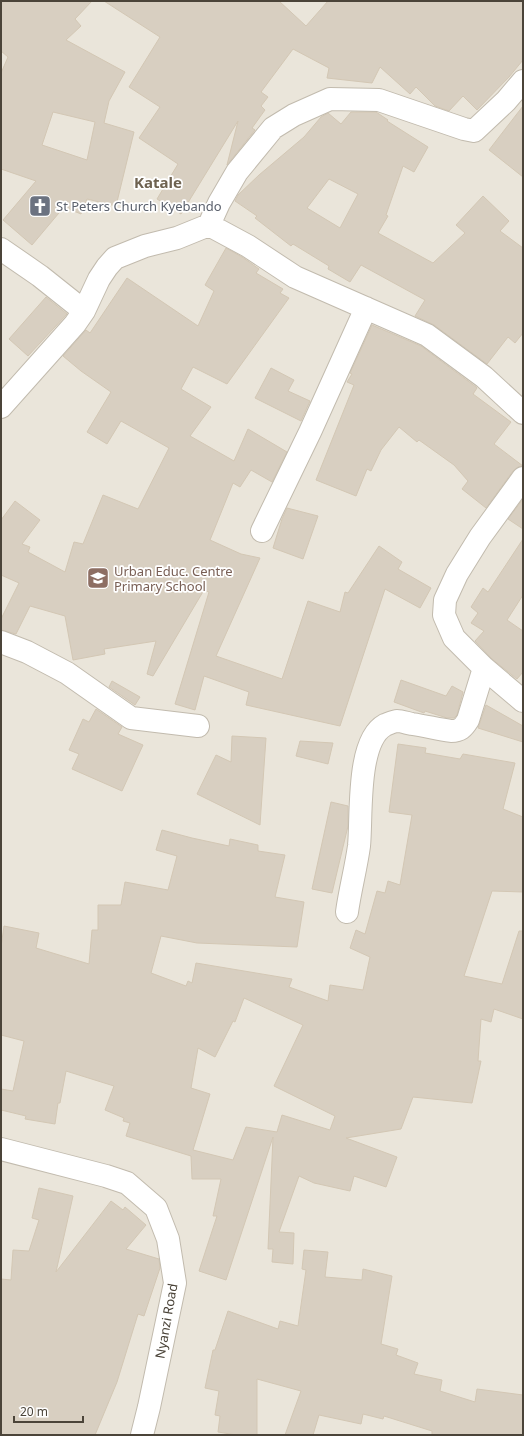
<svg xmlns="http://www.w3.org/2000/svg" width="524" height="1436" font-family="'Noto Sans',sans-serif">
<rect width="100%" height="100%" fill="#f6f3ec"/>
<path fill="#eae5da" d="M1,1H523V1435H1Z"/>
<path fill="#d8cfc1" stroke="#d3c7b4" fill-rule="evenodd" d="M1,1H92L75,19L81,26L66,40L125,72L109,101L104,123L134,132L116,206L87,199L81,214L64,207L32,245L3,220L36,181L1,169V73L8,57L1,51ZM53,112L95,122L87,160L42,145Z
M104,1H279L306,26L328,1H523V60L509,77L477,110L463,96L449,111L435,106L416,87L410,94L380,67L372,83L327,78L329,68L293,49L261,92L268,97L261,106L265,110L252,128L255,130L227,165L238,121L181,214L157,199L178,164L139,138L160,107L129,87L160,37Z
M523,106V177L489,150Z
M351,112H376L388,120L387,121L428,147L414,172L403,166L386,215L388,216L378,233L433,263L465,233L456,225L483,196L509,221L500,231L523,248V333L515,343L508,337L487,364L434,325L415,316L425,300L361,265L350,282L328,269L329,266L293,244L291,246L255,218L257,216L235,201L238,195L259,175L304,137L321,117L328,113L341,124ZM329,179L358,194L340,228L307,208Z
M226,248L242,257L259,269L256,273L283,289L280,293L289,298L227,384L193,367L181,389L211,407L190,436L234,461L248,429L287,452L272,482L251,470L240,487L233,483L210,540L241,554L260,558L216,656L282,679L308,601L340,612L345,592L348,593L379,546L402,562L398,569L431,588L420,608L385,589L340,726L246,705L249,692L204,676L195,710L175,704L209,592L204,590L153,676L147,674L156,641L104,649L105,654L73,660L65,616L30,606L16,634L1,630V619L19,583L1,575V520L15,501L40,520L22,544L30,547L28,552L65,572L74,542L83,544L103,495L138,509L169,448L121,421L107,444L87,432L111,392L81,371L63,356L86,330L90,333L127,278L198,326L214,291L205,285Z
M46,297L67,314L28,356L9,339Z
M372,325L421,346L476,387L477,388L473,394L511,422L494,444L523,466L518,467L513,471L486,508L462,489L468,481L454,465L419,440L417,442L399,427L381,450L371,471L367,469L356,496L316,480L354,385L347,382L352,374L350,373Z
M271,368L294,380L288,391L310,401L301,421L255,398Z
M523,499V529L508,519Z
M287,508L318,516L303,559L273,548L282,519Z
M523,539V595L507,620L523,631V672L517,679L492,659L475,641L484,631L471,623L478,613L471,607L483,588L488,592Z
M401,680L446,696L452,686L463,692L457,715L454,718H447L425,711L424,713L394,702Z
M112,681L140,697L135,705L109,687Z
M486,705L523,726V742L478,728Z
M96,709L122,727L118,734L143,745L122,791L72,769L79,754L69,750L83,719L89,722Z
M232,736L266,738L260,825L197,794L216,755L231,762Z
M300,741L333,743L328,764L296,756Z
M398,744L426,748L425,753L460,759L463,754L515,763L503,809L523,817V892L492,891L464,976L502,984L519,931H523V1019L494,1009L491,1022L481,1019L478,1061H481L472,1103L413,1097L401,1129L346,1138L397,1157L386,1187L354,1176L350,1191L314,1183L299,1176L279,1232L294,1233L293,1264L272,1262L273,1249H268L273,1137L226,1280L199,1271L217,1216H213L221,1179H192L191,1156L126,1136L130,1123L123,1121L124,1118L105,1110L114,1086L66,1071L60,1103H58L55,1124L25,1119L26,1116L1,1110V1089L13,1091L24,1041L1,1035V947L4,926L39,933L36,948L89,964L92,930H98V905H121L125,882L168,890L177,856L156,850L162,830L192,838L229,846L230,839L258,845V851L285,855L275,897L304,902L297,947L197,943L161,936L151,973L186,986L188,981L192,983L196,963L292,979L289,987L328,1001L330,985L363,990L370,957L350,948L356,930L365,934L377,891L385,893L388,881L400,885L412,815L389,812ZM244,998L303,1025L274,1086L335,1116L330,1130L282,1115L277,1132L246,1127L233,1160L193,1150L210,1094L191,1088L198,1048L215,1057L233,1021L235,1022Z
M331,802L348,806V826L332,893L312,889Z
M39,1188L73,1196L56,1272L111,1201L123,1210L125,1207L146,1225L126,1249L159,1259L160,1268L144,1316L138,1314L117,1382L95,1435H1V1279L11,1280L13,1250L29,1251L39,1220L32,1218Z
M304,1250L328,1252L325,1277L362,1280L363,1269L392,1276L381,1344L398,1349L396,1355L418,1363L414,1374L442,1380L440,1391L475,1402L477,1389L523,1395V1435H432V1431L384,1416L383,1419L363,1414L361,1424L319,1415L313,1435H285L301,1391L257,1379V1435H236L218,1432L220,1416L215,1415L219,1391L205,1388L213,1350H215L228,1311L278,1329L280,1321L298,1326L306,1270L302,1269Z"/>
<g fill="none" stroke-linecap="round" stroke-linejoin="round">
<g stroke="#c2bbae" stroke-width="24">
<path id="street" d="M523,81L506,101L474,131L464,129L379,100L330,99L294,115L273,128L237,172L219,203L209,225L248,246L295,277L427,335L484,377L523,413
M1,249L40,276L84,311
M1,407L75,324L84,311L99,279L107,267L115,258L145,246L177,238L209,225
M523,478L480,537L457,574L445,600L444,615L454,638L484,668L523,701
M262,531L310,432L366,308
M1,642L27,652L67,673L131,718L198,726
M347,912C350,890 356,868 359,846C362,817 356,741 385,725C388,724 394,721 397,721C401,721 407,723 412,724C425,726 438,729 451,731C460,731 463,728 468,720L484,668
M1,1149L106,1176L127,1183L156,1208L168,1239L175,1283L149,1407L142,1435"/>
</g>
<use href="#street" stroke="#fff" stroke-width="22"/>
</g>
<defs>
<g id="church-square" transform="scale(1.15)"><rect x="-9" y="-9" width="18" height="18" rx="4" fill="#6b7280" stroke="#fff"/><path d="M-1.2-6h2.4v3.5h3.3v2.4h-3.3V6h-2.4V-.1h-3.3v-2.4h3.3Z" fill="#fff"/></g>
<g id="school-square" transform="scale(1.15)"><rect x="-9" y="-9" width="18" height="18" rx="4" fill="#8d6e63" stroke="#fff"/><path d="M0-5L7-2L0 1L-7-2ZM-4 1L0 2.5L4 1V4Q0 6-4 4Z" fill="#fff"/></g>
</defs>
<g fill-rule="evenodd">
<use href="#church-square" x="40" y="206"/>
<use href="#school-square" x="98" y="578"/>
</g>
<g text-anchor="middle" dominant-baseline="central" stroke-width="3.5" stroke-linejoin="round" paint-order="stroke">
<g font-size="13" fill="#5b616d" stroke="#fff" text-anchor="start">
<text x="56" y="206">St Peters Church Kyebando</text>
</g>
<g font-size="13" fill="#785e54" stroke="#fff" text-anchor="start">
<text x="114" y="571">Urban Educ. Centre<tspan x="114" dy="15">Primary School</tspan></text>
</g>
<g font-size="13" fill="#4b4439" stroke="#fff">
<text transform="translate(166 1321) rotate(-80)">Nyanzi Road</text>
</g>
<g font-size="15" font-weight="bold" fill="#6e6250" stroke="#fff">
<text x="158" y="182">Katale</text>
</g>
</g>
<rect width="524" height="1436" fill="none" stroke="#4b4439" stroke-width="4"/>
<path d="M14 1416v6h69v-6" fill="none" stroke="#4b4439" stroke-width="2"/>
<text x="20" y="1416" font-size="12" fill="#4b4439" stroke="#ffffff" stroke-width="3" paint-order="stroke">20 m</text>
</svg>
